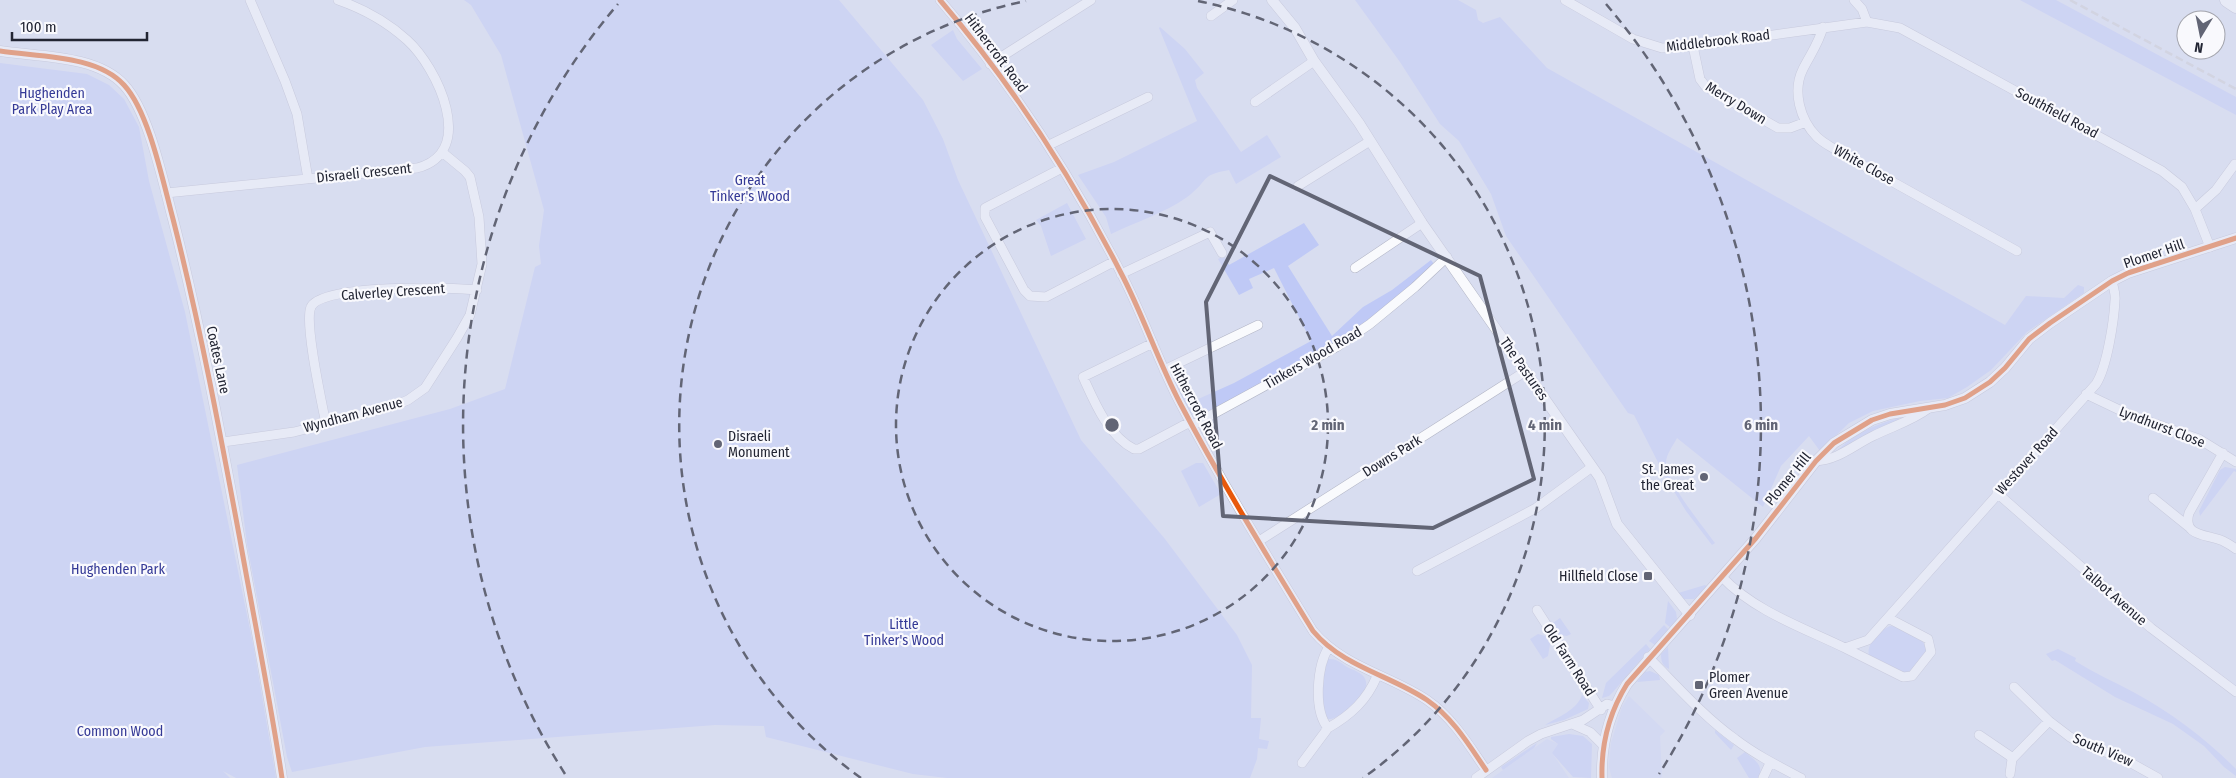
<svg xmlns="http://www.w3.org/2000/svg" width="2236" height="778" font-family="'Fira Sans Condensed',sans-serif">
<rect width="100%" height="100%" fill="#d8ddf0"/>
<path fill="#ccd4f4" d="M1629,696L1665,731L1660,736L1662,776L1660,778H1612L1609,767L1611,743L1622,707Z
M1547,739L1558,744L1552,753L1569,778H1492Z"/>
<path fill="#bfc9f6" d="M464,0H839L923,100L943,139L958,180L1081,440L1165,539L1237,635L1252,665L1251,718H1261L1259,739L1269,741L1267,749L1258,748L1257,759L1250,778H947L913,774L766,737L764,726L715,725L425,747L292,772L287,757L247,544L237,465L450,409L505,389L535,267L541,264L539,246L544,210L501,55L471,5Z
M1355,0H1458L1476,10L1478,20L1483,23L1500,17L1547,68L2005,325L2026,296L2064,298L2078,285L2084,287V293L2027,332L1991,370L1967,387L1948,398L1920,401L1873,411L1849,423L1820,451L1809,436L1781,466L1763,507L1677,438C1673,446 1666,454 1666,463C1665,480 1704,528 1715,543L1712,545L1686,511L1667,480L1634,415L1628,413L1506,236L1491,194L1459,141L1440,124L1400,62Z
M2020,0H2056L2236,97V115Z
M1160,27L1185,49L1204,73L1195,80L1197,88L1241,152L1267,135L1281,157L1236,184L1229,170C1201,175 1209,179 1191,194C1172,210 1134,223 1111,234L1106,217L1078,175L1114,162L1197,121L1159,28Z
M953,30L957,39L982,69L963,81L931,45Z
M0,63L87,74L109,85L124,99L139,127L149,181L185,312L254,649L276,778H236L223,771L230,778H0Z
M1067,203L1086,239L1051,256L1041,226L1036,220Z
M1304,223L1319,245L1288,266L1332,336L1363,307L1392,290L1431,260L1434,264L1376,317L1336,343L1201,416L1195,415L1189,412L1172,377L1174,371L1180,367L1196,400L1234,383L1311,341L1274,268L1249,279L1253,288L1239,295L1218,259L1224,256L1229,265Z
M1899,418V422L1833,455C1851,435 1873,425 1899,418Z
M1196,463H1203L1221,494L1199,507L1181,471Z
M2225,467L2236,469V472L2234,471L2200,516L2199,511L2220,470Z
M1705,585L1708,587L1694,599H1680L1675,594Z
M1668,601L1676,612L1677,619L1671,628L1665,623Z
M1560,618L1571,634L1567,636L1555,634L1551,628L1553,623Z
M1664,625L1669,630L1655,645L1649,641Z
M1890,626C1904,626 1930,639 1926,655H1923L1910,672H1900L1869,657C1866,644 1878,631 1890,626Z
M1538,634L1545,636L1550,644L1548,656L1543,659L1530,639Z
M1646,644L1650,649L1613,692L1609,696L1602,698L1606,683Z
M1668,647L1669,669C1663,666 1661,662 1661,654Z
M2058,649L2076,658L2075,661C2094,673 2115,682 2135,693C2173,714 2206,739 2236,769V776L2224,767L2204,746L2173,724L2115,697L2055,660L2052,661L2046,654Z
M1329,659C1337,658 1342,664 1349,668C1356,671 1365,674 1366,682C1369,695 1339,721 1327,719L1321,709L1325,661Z
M1650,671L1659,675L1660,680L1637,682L1645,672Z
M1582,695L1589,703L1588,709L1564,720L1545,725C1558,717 1577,710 1582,695Z
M1715,730L1734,745L1731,750L1715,733Z
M1569,734L1583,736L1592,744L1591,778L1573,777L1552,753L1558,744L1551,739V737Z
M1537,743L1534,748L1503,770L1501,767Z
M1745,752C1754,760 1764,764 1759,778H1749L1737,758Z"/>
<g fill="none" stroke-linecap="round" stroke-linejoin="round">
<g stroke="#b2b5c5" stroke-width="10">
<path id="minor" d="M250,0L285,81L297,114L308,179
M940,0C1011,83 1071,175 1121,273C1143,315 1158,361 1180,403C1221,481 1267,556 1313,631C1343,667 1390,675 1427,700C1453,718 1469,745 1486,770
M1565,0L1633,39L1662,48L1693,46L1867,22L1900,28L2162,171L2182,187L2195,209L2210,247
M1854,0L1862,9L1867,22
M1211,16L1233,0
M1823,27C1819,43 1810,55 1803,69C1792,91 1800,120 1817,137C1823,143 1832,147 1839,152L2017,251
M1693,46L1700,79L1706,87L1778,128H1790L1806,122
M990,64L1091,0
M1255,102L1314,61
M1049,145L1148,97
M1062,168L985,208V217L1024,290L1030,296L1046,297L1115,261
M1298,186L1370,141
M166,193L417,168C478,152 437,67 407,40C386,21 364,9 338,0
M2195,209L2216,190L2235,164
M1355,268L1422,223
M1121,274L1210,232L1222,253
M1153,343L1083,377C1094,401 1108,436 1134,449H1139L1190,422
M1164,370L1258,325
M2086,394L2130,415L2199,439L2236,462
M326,424C322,404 304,322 311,307C321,284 452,287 477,290
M1193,425L1338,346L1370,324L1415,287L1447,257
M223,442L294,432L326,424L396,405L408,400L425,388L457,338L470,315L482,264L479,217L470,177L465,171L442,152
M2223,453L2189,513C2182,537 2207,534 2223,541C2227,543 2232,546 2236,549
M1816,461C1838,460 1854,445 1873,436C1893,426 1912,421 1929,408
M1997,493L2151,628L2236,692
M2153,498L2189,527
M1259,541L1526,371
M1417,571L1536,508L1592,467
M1722,577C1754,611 1804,628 1845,648L1868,640L2096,384C2107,367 2114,321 2115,300C2116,294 2113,287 2112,281
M1537,610L1601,710
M1329,647C1317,665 1313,710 1328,728C1351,715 1367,700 1377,676
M1845,648L1903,677L1912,676L1931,652L1928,639L1888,618
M1648,657C1676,685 1703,716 1735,739C1756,755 1778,766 1801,778
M2014,687L2049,721L2070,737L2081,743L2124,759L2158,778
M1572,724L1590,732L1603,745
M1979,735L2010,756L2012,759L2010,774
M2012,759L2049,721
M1302,763L1328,728
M1476,778L1528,741L1541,734L1583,720L1607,704L1615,706
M1763,778L1770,763"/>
</g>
<g stroke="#b2b5c5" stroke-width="11">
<path id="tertiary" d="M1272,0L1295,28L1314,61L1359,123L1422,223L1600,478L1617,524L1690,615
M0,51C39,57 97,55 124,85C149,112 163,182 173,219C200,325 220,432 240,540C254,619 270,698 282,778
M1602,778C1601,744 1609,713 1627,684L1756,538L1816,461L1834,443L1872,420L1890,414L1945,405L1965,398L1990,382L2005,368L2029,339L2050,323L2112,281L2128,273L2236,238"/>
</g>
<g stroke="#b2b5c5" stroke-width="15">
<path id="primary" d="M2227,0L2236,6"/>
</g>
<use href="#minor" stroke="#f9fafd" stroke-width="9"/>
<use href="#tertiary" stroke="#f9fafd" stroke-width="10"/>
<use href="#primary" stroke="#f9fafd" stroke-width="14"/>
<path stroke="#c9c9cf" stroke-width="2.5" stroke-dasharray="8 4" stroke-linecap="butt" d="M2070,0L2236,89"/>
<g stroke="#f9f9fd" stroke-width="8">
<path id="cycleway" d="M940,0C1011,83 1071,175 1121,273C1143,315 1158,361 1180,403C1221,481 1267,556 1313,631C1343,667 1390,675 1427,700C1453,718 1469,745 1486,770
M0,51C39,57 97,55 124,85C149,112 163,182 173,219C200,325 220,432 240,540C254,619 270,698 282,778
M1602,778C1601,744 1609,713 1627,684L1756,538L1816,461L1834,443L1872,420L1890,414L1945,405L1965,398L1990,382L2005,368L2029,339L2050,323L2112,281L2128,273L2236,238"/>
</g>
<use href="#cycleway" stroke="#e8590c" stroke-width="5"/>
</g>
<path d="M0 0H2236V778H0ZM1270,176L1480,276L1534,479L1433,528L1223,516L1206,302Z" fill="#d8ddf0" fill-opacity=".55" fill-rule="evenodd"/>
<path fill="none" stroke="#626575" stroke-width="4" stroke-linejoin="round" d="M1270,176L1480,276L1534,479L1433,528L1223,516L1206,302Z"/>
<g fill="none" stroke="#626575" stroke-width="2.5" stroke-dasharray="9 6">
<circle cx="1112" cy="425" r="216"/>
<path d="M861 778A433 433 0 0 1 1026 1M1198 1A433 433 0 0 1 1363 778"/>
<path d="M565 774A649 649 0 0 1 618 4M1606 4A649 649 0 0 1 1659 774"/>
</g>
<g fill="#626575" stroke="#f9f9fd" stroke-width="2">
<circle cx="718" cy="444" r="5"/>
<circle cx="1704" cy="477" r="5"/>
<rect x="1643" y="571" width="10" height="10" rx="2.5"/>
<rect x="1694" y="680" width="10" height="10" rx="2.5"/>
</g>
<g text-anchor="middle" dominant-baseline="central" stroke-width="4.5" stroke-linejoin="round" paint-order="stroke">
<g font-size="14" fill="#222533" stroke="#f9f9fd">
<text transform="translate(1718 41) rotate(-7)">Middlebrook Road</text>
<text transform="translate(996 53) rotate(53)">Hithercroft Road</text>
<text transform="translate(1736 103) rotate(31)">Merry Down</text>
<text transform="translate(2057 113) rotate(28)">Southfield Road</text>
<text transform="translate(1864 165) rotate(29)">White Close</text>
<text transform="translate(364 173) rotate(-6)">Disraeli Crescent</text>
<text transform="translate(2154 254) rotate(-19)">Plomer Hill</text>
<text transform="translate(393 292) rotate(-4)">Calverley Crescent</text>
<text transform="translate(1313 358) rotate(-30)">Tinkers Wood Road</text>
<text transform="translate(218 360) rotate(78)">Coates Lane</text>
<text transform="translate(1524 369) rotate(55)">The Pastures</text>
<text transform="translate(1196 406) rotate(62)">Hithercroft Road</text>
<text transform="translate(353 415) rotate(-15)">Wyndham Avenue</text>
<text transform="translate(2162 427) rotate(21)">Lyndhurst Close</text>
<text transform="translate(1392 456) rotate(-32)">Downs Park</text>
<text transform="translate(2027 461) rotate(-48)">Westover Road</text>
<text transform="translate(1788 479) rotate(-51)">Plomer Hill</text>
<text transform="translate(2114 596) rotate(41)">Talbot Avenue</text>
<text transform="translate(1569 660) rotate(57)">Old Farm Road</text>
<text transform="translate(2103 750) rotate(23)">South View</text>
</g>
<g font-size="14" fill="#343996" stroke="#f9f9fd">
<text x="52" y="93">Hughenden<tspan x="52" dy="16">Park Play Area</tspan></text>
<text x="750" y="180">Great<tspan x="750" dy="16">Tinker's Wood</tspan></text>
<text x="118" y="569">Hughenden Park</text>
<text x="904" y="624">Little<tspan x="904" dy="16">Tinker's Wood</tspan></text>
<text x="120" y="731">Common Wood</text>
</g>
<g font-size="14" fill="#222533" stroke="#f9f9fd" text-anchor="start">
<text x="728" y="436">Disraeli<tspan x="728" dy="16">Monument</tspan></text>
<text x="1694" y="469" text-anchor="end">St. James<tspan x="1694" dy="16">the Great</tspan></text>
<text x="1638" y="576" text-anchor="end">Hillfield Close</text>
<text x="1709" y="677">Plomer<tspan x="1709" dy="16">Green Avenue</tspan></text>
</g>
</g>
<circle cx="1112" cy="425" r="8" fill="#626575" stroke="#f9f9fd" stroke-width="2.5"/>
<g font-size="15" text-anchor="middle" font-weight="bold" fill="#626575" stroke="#f9f9fd" stroke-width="4.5" stroke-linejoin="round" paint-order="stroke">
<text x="1328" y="430">2 min</text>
<text x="1545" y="430">4 min</text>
<text x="1761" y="430">6 min</text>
</g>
<g transform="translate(2201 35) rotate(190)"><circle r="24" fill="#f9f9fd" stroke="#a3a4ac"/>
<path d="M0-4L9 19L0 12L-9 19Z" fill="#626575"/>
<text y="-8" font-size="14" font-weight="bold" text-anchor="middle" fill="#222533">N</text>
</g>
<path d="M12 32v8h135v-8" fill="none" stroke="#222533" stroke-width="2.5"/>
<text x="20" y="32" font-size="15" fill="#222533" stroke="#f9f9fd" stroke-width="4" paint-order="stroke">100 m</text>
</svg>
